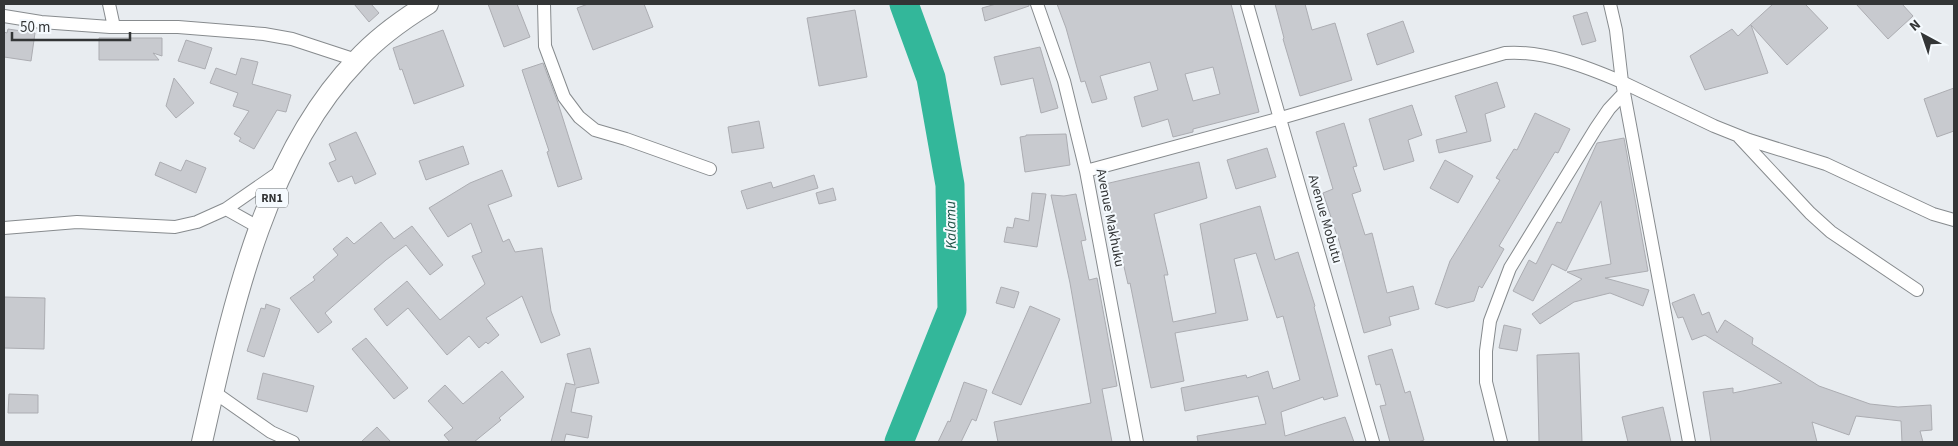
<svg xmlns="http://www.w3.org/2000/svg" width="1958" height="446" font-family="'Source Sans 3',sans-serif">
<rect width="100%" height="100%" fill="#e8ecf0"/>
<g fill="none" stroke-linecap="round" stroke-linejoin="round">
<path stroke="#33b79a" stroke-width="29" d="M899,442L952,310L950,185L931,78L904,4"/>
</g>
<path fill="#c8cacf" stroke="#acadb2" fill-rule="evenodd" d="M354,4H371L379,13L369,22Z
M488,4H517L530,37L504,47Z
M588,4H644L653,27L593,50L577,8Z
M996,4H1029V6L985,21L982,8Z
M1057,4H1231L1259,112L1193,129V132L1173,137L1168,119L1142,127L1134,97L1158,90L1150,62L1100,76L1107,99L1092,103L1085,81L1081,82L1066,28ZM1213,67L1220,94L1193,101L1185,74Z
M1275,4H1305L1312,30L1335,23L1352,80L1300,96L1283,39L1284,38Z
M1773,4H1805L1828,28L1787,65L1751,25L1768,73L1705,90L1690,56L1732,29L1738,36Z
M1856,4H1902L1913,16L1888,39Z
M855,10L867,77L819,86L807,18Z
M1587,12L1596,41L1582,45L1573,16Z
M1403,21L1414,52L1377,65L1367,34Z
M8,29L35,33L31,61L4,57V32L7,33Z
M443,30L464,86L414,104L402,69L400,70L393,48Z
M99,38H162V56L153,53L159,60H99Z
M186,40L212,48L205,69L178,61Z
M1040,47L1058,108L1041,113L1033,78L1001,85L994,57Z
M241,58L258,62L252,84L291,95L286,112L277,110L254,149L239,141L241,138L234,134L249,111L233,106L238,93L210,83L216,68L236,75Z
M543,63L558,103L582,179L558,187L547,152L549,151L522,70Z
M174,78L194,103L176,118L166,106Z
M1497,82L1505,107L1485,114L1491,141L1439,153L1436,140L1467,132L1455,96Z
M1954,88V131L1937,137L1924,99Z
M1412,105L1422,135L1408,140L1414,161L1384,170L1369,119Z
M1535,113L1570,129L1558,153L1555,152L1499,246L1504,249L1482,288L1479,286L1474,301L1447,308L1435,304L1450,261L1500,180L1496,178L1514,149L1517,150Z
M759,121L764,148L732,153L728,127Z
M1344,123L1357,166L1353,167L1361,191L1352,194L1365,235L1372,233L1387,293L1413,286L1419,309L1389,317L1391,325L1364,333L1339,241L1323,193L1333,189L1316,132Z
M356,132L376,174L355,184L352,176L338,182L329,163L336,160L329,144Z
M1066,134L1070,165L1025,172L1020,137L1026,136V135Z
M1624,138L1648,271L1605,278L1649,290L1643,306L1610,293L1574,302L1540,324L1532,314L1582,279L1567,272L1611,264L1601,201L1566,271L1552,264L1533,301L1513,291L1529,260L1536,264L1557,222L1561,223L1597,143Z
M463,146L469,164L426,180L419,161Z
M1267,148L1276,177L1236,189L1227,160Z
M186,160L206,168L196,193L155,175L160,162L181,171Z
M1445,160L1473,176L1458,203L1430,188Z
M1199,162L1207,198L1154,214L1168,275H1164L1173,322L1216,313L1200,224L1260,206L1275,260L1298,252L1315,306L1314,307L1338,396L1324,400L1323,397L1281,412L1285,436L1345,417L1354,442H1198L1197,436L1266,424L1258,396L1185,411L1181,388L1246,375L1247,378L1268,371L1273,389L1300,380L1283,316L1277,318L1256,253L1234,259L1248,320L1175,333L1184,381L1151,388L1130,283L1128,284L1105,184Z
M502,170L512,196L488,205L503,242L509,239L515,252L542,248L551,311L560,335L541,343L522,296L486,318L499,335L488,344L486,342L479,348L469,336L447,355L408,308L387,326L374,309L407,281L440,320L485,284L472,256L482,252L471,223L448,237L429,208L470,183Z
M814,175L818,188L747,209L741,191L771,182L773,188Z
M833,188L836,200L819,204L816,193Z
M1032,193L1046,194L1037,247L1004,242L1007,227L1013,228L1015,218L1029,221Z
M1076,194L1086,240L1081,241L1089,280L1097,278L1117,386L1102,389L1112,442H998L994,422L1091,403L1070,283L1051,195L1064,196Z
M381,222L394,239L412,226L443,265L430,275L406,245L386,260L325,313L332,322L318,333L290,298L315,280L313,277L338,255L333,249L347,237L354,244Z
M1001,287L1019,292L1014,308L996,303Z
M1694,294L1702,315L1709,312L1717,333L1725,320L1753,338L1752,344L1819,386L1870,404L1898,407L1931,405L1932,430L1920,431L1923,442H1902L1901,421L1856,416L1849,435L1812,422L1817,442H1711L1703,392L1733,388V393L1782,383L1705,335L1692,340L1683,317L1678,318L1672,303Z
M4,297L45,298L44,349L4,348Z
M266,304L280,309L264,357L247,351L261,308L265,309Z
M1030,306L1060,319L1021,405L992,393Z
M1504,325L1521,329L1517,351L1499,348Z
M366,338L408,388L394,399L352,349Z
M590,348L599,383L576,388L571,412L592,416L588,438L566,434L564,442H551L566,383L575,385L567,354Z
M1392,349L1405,393L1410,391L1424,440L1418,442H1390L1380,406L1386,405L1380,384L1376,385L1368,356Z
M1579,353L1582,442H1539L1537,355Z
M502,371L524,397L499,418L501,420L474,442H450L444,435L453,428L428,401L445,385L463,404Z
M263,373L314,386L307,412L257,399Z
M964,382L987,390L976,421L972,419L961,442H938L948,421L950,422Z
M9,394L38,395V413H8Z
M1663,407L1671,442H1628L1622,417Z
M377,427L391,442H361Z"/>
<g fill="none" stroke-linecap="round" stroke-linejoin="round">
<g stroke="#878b8e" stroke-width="14">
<path id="minor" d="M109,4L114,27
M544,4L545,46L564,97L579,117L595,130L626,139L710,169
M1037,4L1064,81L1086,171L1137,442
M1247,4L1373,442
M1610,4L1616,30L1622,82L1714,126L1749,140L1826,164L1933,214L1954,220
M4,16L41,22L110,27H178L264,34L292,39L356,60
M1739,137L1810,213L1831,232L1917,290
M1086,171L1281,118L1505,53C1544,50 1587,67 1622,82L1689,442
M226,209L260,228
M4,228L77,222L175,227L197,222L226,209L281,171
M214,392L271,432L293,442
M1501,442L1486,382V351L1490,321L1510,268L1596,128L1609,109L1624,93"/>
</g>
<g stroke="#878b8e" stroke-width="22">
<path id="trunk" d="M202,442C231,315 263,157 357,60C378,37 402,20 428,4"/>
</g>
<use href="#minor" stroke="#fff" stroke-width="12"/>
<use href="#trunk" stroke="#fff" stroke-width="20"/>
</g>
<g text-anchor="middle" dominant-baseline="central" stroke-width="4" stroke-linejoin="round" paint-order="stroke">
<rect fill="#f5fafe" stroke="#6d7072" stroke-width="1" x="256" y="188.5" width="32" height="19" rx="4"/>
<g font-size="12" font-weight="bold" fill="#333536">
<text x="272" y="198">RN1</text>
</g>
<g font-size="14" fill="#333536" stroke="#f5fafe">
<text transform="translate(1110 218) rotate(79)">Avenue Makhuku</text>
<text transform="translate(1325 219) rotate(74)">Avenue Mobutu</text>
</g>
<g font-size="15" font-style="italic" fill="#1e5245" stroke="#f5fafe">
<text transform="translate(951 225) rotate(-91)">Kalamu</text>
</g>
</g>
<rect width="1958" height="446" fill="none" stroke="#333536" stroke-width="10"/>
<g transform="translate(1923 35) rotate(320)" stroke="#f5fafe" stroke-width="4" paint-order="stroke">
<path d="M0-4L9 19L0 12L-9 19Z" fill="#333536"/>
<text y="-8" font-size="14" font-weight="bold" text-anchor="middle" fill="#333536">N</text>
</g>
<path d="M12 32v8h118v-8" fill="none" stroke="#333536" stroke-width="2.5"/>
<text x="20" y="32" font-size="15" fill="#333536" stroke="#f5fafe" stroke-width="4" paint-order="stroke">50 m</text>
</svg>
